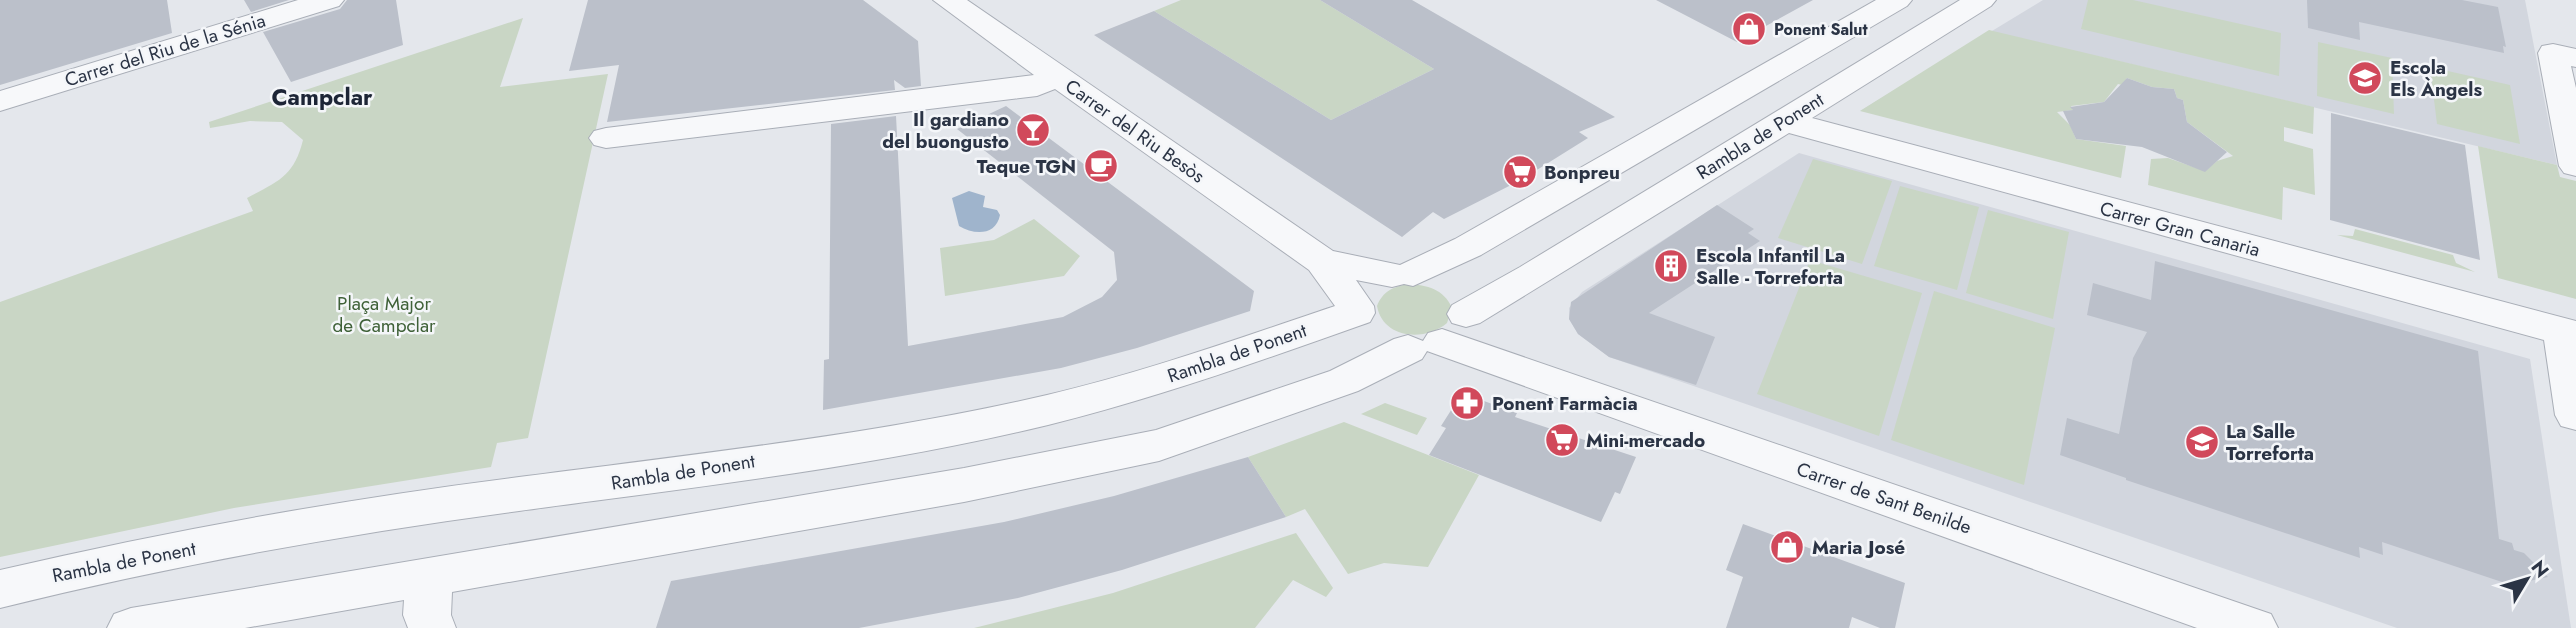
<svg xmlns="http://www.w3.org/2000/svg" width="2576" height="628" font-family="Jost,sans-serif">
<rect width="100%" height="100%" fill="#e4e7ec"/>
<path fill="#d2d6de" d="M2043,0H2525L2557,165L2097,56L1860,111Z
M1799,153L2530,359L2571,628H2397L1609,357L1578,334L1569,319V308L1582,292Z"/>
<path fill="#c9d6c5" d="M1181,0H1320L1434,69L1331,120L1154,11Z
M2088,0H2133L2281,33L2279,76L2081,29Z
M523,18L500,87L608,74L528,438L497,443L491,467L234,508L0,557V302L253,211L247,198C279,181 294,176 303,140L282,122L250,121L210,128L209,122Z
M1989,30L2314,107L2313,134L2284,127V141L2313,149L2315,195L2283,187L2282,220L2148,185L2151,159L2168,158L2205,171L2217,161L2233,156L2187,122L2183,100L2177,98L2174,89L2152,87L2127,78L2122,85L2118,84L2104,102L2071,106L2073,110L2057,112L2070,125L2076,139L2126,146L2121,178L1860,111Z
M2318,42L2392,58L2394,114L2317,96Z
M2430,67L2510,85L2520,144L2437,124Z
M2478,146L2557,165L2560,177L2576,181V299L2498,278Z
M1813,159L1892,181L1862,264L1778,238Z
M1900,186L1979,207L1957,290L1874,266Z
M1988,210L2069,232L2053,319L1966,293Z
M1034,219L1080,256L1064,276L945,296L940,248L994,240Z
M2355,229L2453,255L2456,263L2475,272L2337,235L2353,236Z
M1810,260L1922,293L1879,436L1757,394Z
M1408,284C1427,285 1444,289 1452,308L1447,323C1425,342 1383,339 1377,306C1383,291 1393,287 1408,284Z
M1934,291L2055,328L2024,485L1891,440Z
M1385,403L1427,418L1417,435L1361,414Z
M1344,422L1479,475L1428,567L1384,563L1348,574L1305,509L1286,517L1248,457Z
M1296,533L1333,588L1326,597L1293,580L1255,628H974L1113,593Z"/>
<path fill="#9fb4cc" d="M969,191L985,196L983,207L997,210L1000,215C996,236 974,235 959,226L952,198Z"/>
<path fill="#bbc0ca" d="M0,0H167L172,33L0,85Z
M244,0H289L251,12Z
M347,0H396L403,45L291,82L263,32L340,9Z
M588,0H863L918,41L921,86L905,88L894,80L895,90L607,122L619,65L569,71Z
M1320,0H1412L1615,117L1579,132L1588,138L1519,181L1444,219L1433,212L1402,237L1094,35L1154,11L1331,120L1434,69Z
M1656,0H1813L1737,42Z
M2307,0H2462L2498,7L2506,47L2503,46L2504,53L2359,22L2360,40L2308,28Z
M2127,78L2152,87L2174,89L2177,98L2183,100L2187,122L2227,152L2205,172L2142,147L2076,139L2063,111L2073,110L2070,107L2104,102Z
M1006,106L1254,291L1250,311L1137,348L1061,368L823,410L824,360L829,359L831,124L896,116L908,346L1063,317L1102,297L1117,280L1114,252L957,129Z
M2331,113L2465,145L2480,260L2330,220Z
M1717,205L1754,229L1748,233L1760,241L1649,313L1715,337L1696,385L1609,357L1578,334L1569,319L1571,302Z
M2155,261L2478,351L2499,539L2512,543L2514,550L2524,553L2548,577L2511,585L2382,542L2383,555L2359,547L2360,558L2126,480V478L2060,455L2067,418L2119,434L2133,358L2147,332L2087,315L2093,283L2151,300Z
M1462,393L1517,413L1515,417L1636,457L1620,494L1615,492L1601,522L1429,455L1446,428L1441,426Z
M1248,457L1286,517L1122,570L1018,598L859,628H656L671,581L1004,522L1114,496Z
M1743,524L1905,583L1895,628H1880L1852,617L1849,628H1726L1743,577L1726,570Z"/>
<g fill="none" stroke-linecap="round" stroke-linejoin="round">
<g stroke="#a9aeb7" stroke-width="2">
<path id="street" d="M298,0H344L339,6L0,111V91Z
M933,0H967L1333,251L1400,265L1455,239L1876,0H1912L1907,6L1481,255L1413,286L1404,284L1392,287L1356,280L1374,306L1375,313L1370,322C1263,360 1157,398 1048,425C875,467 695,487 519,511C345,534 170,566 0,608V570C171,530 345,499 519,477C695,454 874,435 1047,395C1145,372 1240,338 1335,306L1309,270L1055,89L1037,96L606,148L594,145L589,138L594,131L606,128L1034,75Z
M1960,0H1996L1991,6L1812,118L2576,321V430L2561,426L2555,415L2544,340L1789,133L1480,323L1466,327L1452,323L1447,314L1452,305L1520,267Z
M2553,44L2576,49V67L2571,66L2576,88V176L2564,173L2559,166L2538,53L2542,46Z
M1442,329L2271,614L2278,628H2197L1427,351L1422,359L1358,391L1159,461L964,502L452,592L451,615L456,628H408L403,615L404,600L245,628H107L114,614L131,608L964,468L1156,430L1330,371L1394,339L1408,335L1423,341L1428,333Z"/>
</g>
<use href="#street" fill="#f7f8fa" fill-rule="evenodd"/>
</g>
<defs>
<g id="shop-disc" transform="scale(1.75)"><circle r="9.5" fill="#d1495b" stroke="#f4f6f9"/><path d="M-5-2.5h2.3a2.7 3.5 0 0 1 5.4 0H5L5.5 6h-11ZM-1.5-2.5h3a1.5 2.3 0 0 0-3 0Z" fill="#fff"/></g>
<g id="school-disc" transform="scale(1.75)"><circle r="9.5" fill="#d1495b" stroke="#f4f6f9"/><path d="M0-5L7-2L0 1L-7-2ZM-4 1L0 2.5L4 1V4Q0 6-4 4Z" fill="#fff"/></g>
<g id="bar-disc" transform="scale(1.75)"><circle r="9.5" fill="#d1495b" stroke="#f4f6f9"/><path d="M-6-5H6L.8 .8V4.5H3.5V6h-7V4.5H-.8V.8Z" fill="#fff"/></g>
<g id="cafe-disc" transform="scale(1.75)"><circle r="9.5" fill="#d1495b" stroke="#f4f6f9"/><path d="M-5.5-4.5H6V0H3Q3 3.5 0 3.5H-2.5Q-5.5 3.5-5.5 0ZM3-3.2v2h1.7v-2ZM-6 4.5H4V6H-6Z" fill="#fff"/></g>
<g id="supermarket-disc" transform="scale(1.75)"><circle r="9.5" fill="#d1495b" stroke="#f4f6f9"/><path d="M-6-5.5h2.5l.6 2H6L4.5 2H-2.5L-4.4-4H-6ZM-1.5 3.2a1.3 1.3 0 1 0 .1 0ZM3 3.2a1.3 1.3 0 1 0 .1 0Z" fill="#fff"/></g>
<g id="building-disc" transform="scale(1.75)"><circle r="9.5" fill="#d1495b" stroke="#f4f6f9"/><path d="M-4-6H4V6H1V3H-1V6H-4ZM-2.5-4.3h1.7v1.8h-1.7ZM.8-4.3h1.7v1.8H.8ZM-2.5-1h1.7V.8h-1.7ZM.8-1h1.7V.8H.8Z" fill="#fff"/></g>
<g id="pharmacy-disc" transform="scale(1.75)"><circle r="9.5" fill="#d1495b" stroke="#f4f6f9"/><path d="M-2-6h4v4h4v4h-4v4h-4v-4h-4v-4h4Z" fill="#fff"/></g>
</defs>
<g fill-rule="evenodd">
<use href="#shop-disc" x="1749" y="29"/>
<use href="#school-disc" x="2365" y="78"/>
<use href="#bar-disc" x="1033" y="130"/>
<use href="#cafe-disc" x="1101" y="166"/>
<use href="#supermarket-disc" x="1520" y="172"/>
<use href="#building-disc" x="1671" y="266"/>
<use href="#pharmacy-disc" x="1467" y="403"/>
<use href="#supermarket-disc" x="1562" y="440"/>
<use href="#school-disc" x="2202" y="442"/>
<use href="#shop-disc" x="1787" y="547"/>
</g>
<g text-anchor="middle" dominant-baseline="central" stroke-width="5" stroke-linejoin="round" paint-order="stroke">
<g font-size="16" font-weight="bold" fill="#2b3445" stroke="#f4f6f9" text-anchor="start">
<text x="1774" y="29">Ponent Salut</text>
</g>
<g font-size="19" fill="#2b3445" stroke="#f4f6f9">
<text transform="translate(165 50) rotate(-17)">Carrer del Riu de la Sénia</text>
<text transform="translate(1135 131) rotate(35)">Carrer del Riu Besòs</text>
<text transform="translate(1760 136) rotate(-32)">Rambla de Ponent</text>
<text transform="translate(2180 229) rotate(15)">Carrer Gran Canaria</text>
<text transform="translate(1237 353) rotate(-19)">Rambla de Ponent</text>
<text transform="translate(683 472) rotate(-9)">Rambla de Ponent</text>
<text transform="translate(1884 498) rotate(19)">Carrer de Sant Benilde</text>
<text transform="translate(124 562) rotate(-11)">Rambla de Ponent</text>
</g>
<g font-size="19" font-weight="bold" fill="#2b3445" stroke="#f4f6f9" text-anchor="start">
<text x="2390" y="67">Escola<tspan x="2390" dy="22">Els Àngels</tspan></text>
<text x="1009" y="119" text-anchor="end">Il gardiano<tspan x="1009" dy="22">del buongusto</tspan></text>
<text x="1076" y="166" text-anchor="end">Teque TGN</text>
<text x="1544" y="172">Bonpreu</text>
<text x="1696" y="255">Escola Infantil La<tspan x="1696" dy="22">Salle - Torreforta</tspan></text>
<text x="1492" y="403">Ponent Farmàcia</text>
<text x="2226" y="431">La Salle<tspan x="2226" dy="22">Torreforta</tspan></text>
<text x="1586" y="440">Mini-mercado</text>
<text x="1812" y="547">Maria José</text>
</g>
<g font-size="19" fill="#3f6138" stroke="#f4f6f9">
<text x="384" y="303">Plaça Major<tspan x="384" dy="22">de Campclar</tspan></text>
</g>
<g font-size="23" font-weight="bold" fill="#1d2536" stroke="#f4f6f9">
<text x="322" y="97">Campclar</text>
</g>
</g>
<g transform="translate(2527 579) rotate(52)" stroke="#f4f6f9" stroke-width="5" paint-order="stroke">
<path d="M0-5L12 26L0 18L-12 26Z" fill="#2b3445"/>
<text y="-10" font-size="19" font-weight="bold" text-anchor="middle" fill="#2b3445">N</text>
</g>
</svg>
